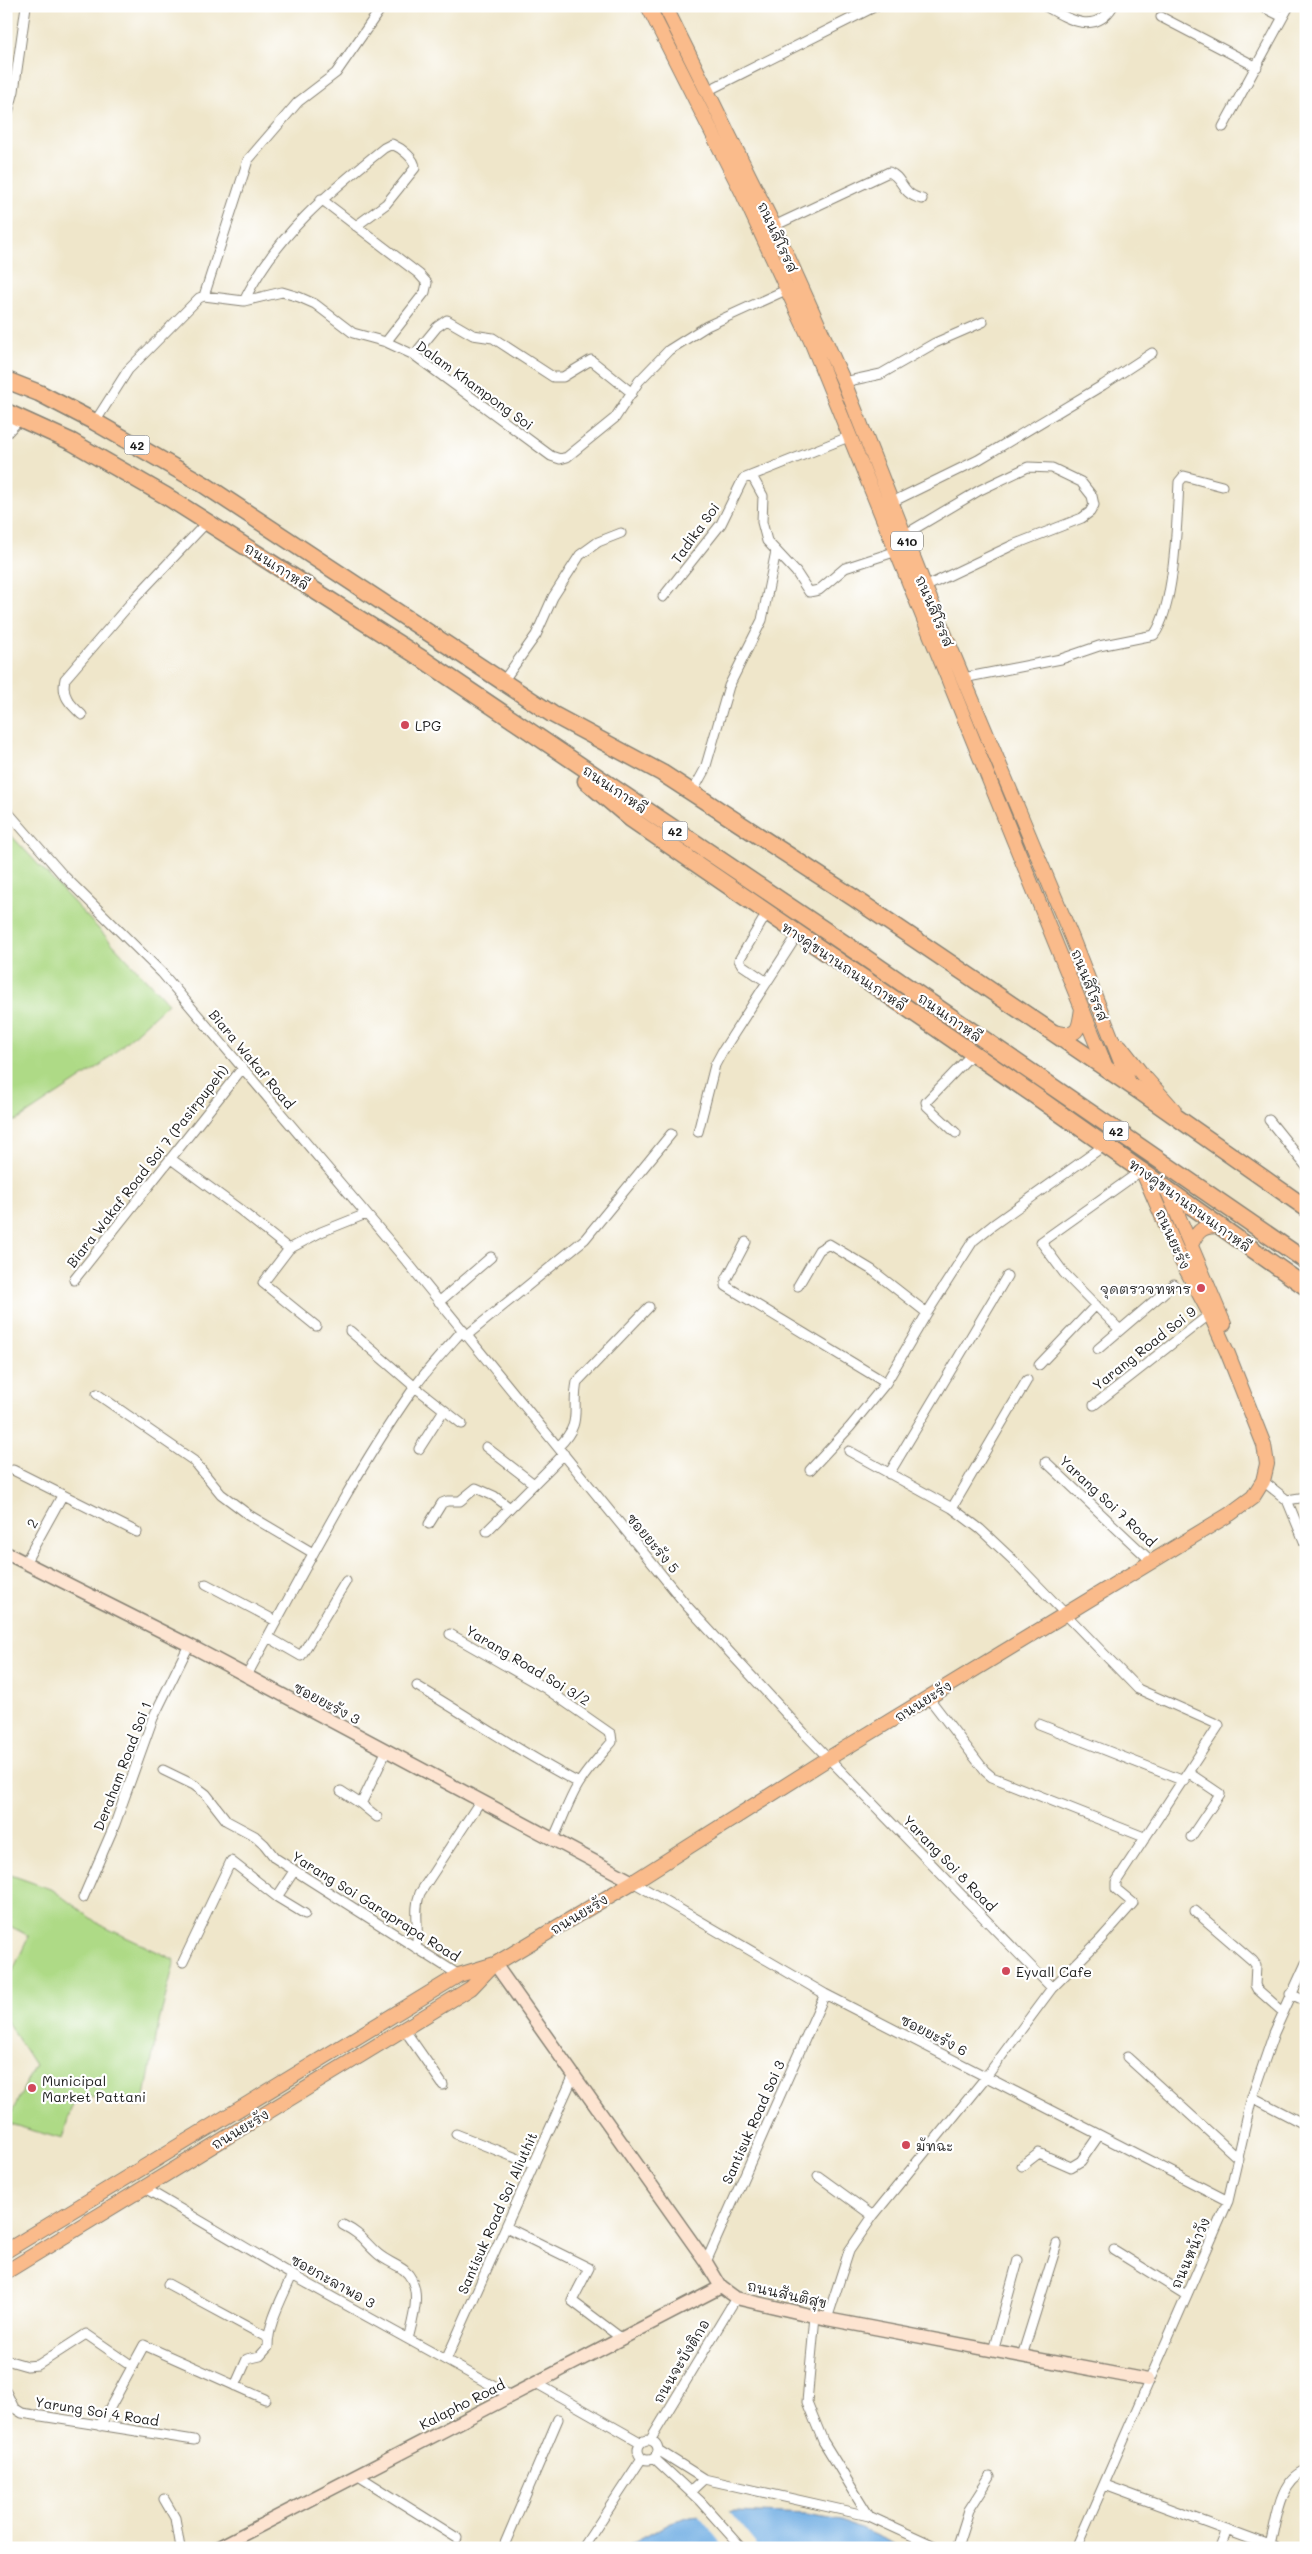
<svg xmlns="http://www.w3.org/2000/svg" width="1312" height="2554" font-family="Mali,'Playpen Sans Thai',sans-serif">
<rect width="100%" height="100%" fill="#fff"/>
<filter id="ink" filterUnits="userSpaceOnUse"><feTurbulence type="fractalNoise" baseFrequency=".02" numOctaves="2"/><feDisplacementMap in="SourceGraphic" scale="10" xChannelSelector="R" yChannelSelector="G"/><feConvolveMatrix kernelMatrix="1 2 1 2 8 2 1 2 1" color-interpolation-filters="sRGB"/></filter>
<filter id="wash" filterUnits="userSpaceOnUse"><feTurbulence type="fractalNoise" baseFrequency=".0096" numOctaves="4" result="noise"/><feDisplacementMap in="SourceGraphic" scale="20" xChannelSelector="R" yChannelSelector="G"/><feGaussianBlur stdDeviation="1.12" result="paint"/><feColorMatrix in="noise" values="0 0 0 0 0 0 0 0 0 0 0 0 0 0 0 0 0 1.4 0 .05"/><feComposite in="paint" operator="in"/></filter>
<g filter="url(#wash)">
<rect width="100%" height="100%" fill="#efe6ca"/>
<path fill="#aeda86" stroke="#657b51" d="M6,830L168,1003L101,1065L18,1120L6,1123Z
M11,1875L53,1890L100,1925L175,1960L159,2022L143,2107L80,2095L71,2109L62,2139L10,2124L11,2114L35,2065L6,2020V1985L29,1936L6,1924V1885Z"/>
<path fill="#71aee3" stroke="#466580" d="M736,2511L807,2514L842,2520L903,2548H622L671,2522L691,2516Z"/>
<path fill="#efe6ca" d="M727,2509L759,2548H726L697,2513Z"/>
</g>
<g filter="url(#ink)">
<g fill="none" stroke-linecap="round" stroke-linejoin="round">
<g stroke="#868173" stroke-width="11">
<path id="street" d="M1045,6C1068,19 1095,36 1113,6
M1261,6L1283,17
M1161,17L1257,67
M707,91L876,6
M6,120L14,91L26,6
M1223,127L1289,6
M321,199L419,274L427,283L425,292L386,342
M774,226L889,172C904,178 900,194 922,199
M204,296L248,160L298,102L336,73L379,11
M244,301C275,236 329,192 384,148L392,144C401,148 415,158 415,168L386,204L356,226
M414,355L437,327L447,320L473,335L493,338L553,377H563L591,360L632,393
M844,382L881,374L935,343L983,322
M95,422L128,370L199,298L204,296L244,301L282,292L299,297L315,304L353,333L386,342L414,355L551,456L560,459L567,457L615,418L639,381L669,350L707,326L788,289
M6,434L21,418
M752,476L763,496L762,522L767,541L796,572L809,592L819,590L845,568L897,551
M892,502L978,460L1103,385L1152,353
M904,535L980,490L1028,467L1052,468L1081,482L1092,496L1094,505L1090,512L1082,518L1013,545L925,587
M663,597L721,524L743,479L851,436
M963,678L1061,659L1099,646L1154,635C1175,607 1177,518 1179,482L1184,476L1222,486
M504,680L536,635L553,597L580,555L598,542L621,533
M82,715C70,704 61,696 65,679L136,597L208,521
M692,793L705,769L729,686L762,620L776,551
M6,810L62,874L162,973L408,1263L687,1606L804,1733L1052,1988
M767,982L742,965L739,960L767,913
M1269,1120L1306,1166
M698,1132L715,1065L722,1052L798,934
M956,1133L927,1106L926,1102L973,1053
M171,1159L239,1209L289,1249
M746,1242L726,1280V1286L886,1383
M74,1280L241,1070
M798,1286L819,1250L829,1244L872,1270L927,1313
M439,1302L491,1257
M316,1326L263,1283L289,1249L321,1232L366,1214
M1120,1330L1064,1273L1041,1242L1135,1175
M350,1331L415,1387L462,1424
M466,1336L585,1239L671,1134
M1098,1349L1174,1284
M1039,1365L1096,1305
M97,1394L194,1461L221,1494L249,1515L313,1553
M1094,1405L1210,1314
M486,1447L534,1484
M558,1447C584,1422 571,1411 577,1382L649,1307
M419,1449L444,1410
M1046,1462L1151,1561
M13,1470L137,1532
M810,1470L850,1427L886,1383L927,1313L973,1241L993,1225L1105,1145
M889,1474L1007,1276
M1263,1481L1287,1500L1306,1546
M1287,1500L1306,1497
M952,1508L1027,1380
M429,1524L442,1503L447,1501H460L476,1488L494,1496L510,1508
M487,1531L564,1454
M25,1563L62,1496
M206,1584L276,1621
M450,1634L545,1688L611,1734L612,1742C600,1756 587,1770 578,1785C567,1803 562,1822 552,1841
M268,1637L301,1656L346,1581
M246,1677C300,1579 350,1479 414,1388C428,1368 446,1349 463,1330
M417,1686C471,1718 523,1754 579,1783
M928,1697L985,1771L992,1777L1144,1837
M1039,1724L1184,1781
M163,1770L194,1785L206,1794L227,1821L255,1836L264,1844L275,1858L459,1975
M1189,1773L1220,1794L1191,1837
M341,1791L361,1804L386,1752
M361,1804L377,1817
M633,1882L825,1994L1228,2201
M277,1897L294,1871
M83,1898L115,1824L153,1718L189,1645
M1195,1911L1253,1961L1256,1965L1255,1985L1257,1989L1283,2012
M416,1948C420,1929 413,1910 420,1893L481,1800
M183,1962L231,1861L277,1897L305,1914
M1290,1994L1306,2001
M404,2029L443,2085
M1127,2057L1239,2159
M1252,2097L1306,2125
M456,2134L534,2165
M1022,2166L1039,2153L1071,2167L1081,2161L1099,2135
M818,2176L873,2216
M143,2187L292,2275L511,2396
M343,2225C363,2235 363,2241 378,2254C386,2261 396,2264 404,2270C424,2286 413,2319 408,2339
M506,2227L589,2268L572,2301L621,2338
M1114,2250L1186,2295
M706,2262L825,1994
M168,2284L268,2338
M815,2316L807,2402L823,2441L869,2516
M827,2319L849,2251L873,2216L986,2077L1052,1988L1100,1940L1133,1903L1116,1889V1882L1219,1725L1138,1689L1013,1560L980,1529L952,1508L849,1451
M993,2351L1018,2260
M1022,2356L1057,2244
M6,2360L27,2366L38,2365L86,2334L131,2365
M446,2360L573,2077
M536,2383L640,2442
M235,2386L247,2359L260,2356L268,2347C268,2322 283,2297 292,2275
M6,2392L14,2408L22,2413L194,2440
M100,2426L144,2345L265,2399
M651,2439L736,2298
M638 2450a10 10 0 1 1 20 0a10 10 0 1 1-20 0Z
M658,2450L704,2479L869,2516L939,2548
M654,2458L700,2501L742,2548
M357,2475L457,2538
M1105,2485L1275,2548
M690,2492L704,2479
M164,2499L175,2518L180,2548
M1270,2546C1277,2520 1278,2482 1306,2470
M503,2548L558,2419
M583,2548L642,2458
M957,2548L969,2510L990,2477
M1076,2548L1228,2201L1252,2097L1274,2033L1306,1963
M1220,2548L1227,2530"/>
</g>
<g stroke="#868173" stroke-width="15">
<path id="secondary" d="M6,1553L189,1645L633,1882
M495,1964L706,2262L721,2287L736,2298L827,2319L1148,2380
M217,2548L721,2287"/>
</g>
<g stroke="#868173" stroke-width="16">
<path id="primary" d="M648,6L742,192L811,341L1107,1070
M665,6L774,226L844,382L925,587L1072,938L1130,1085
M1054,1032C1079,1038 1079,1030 1082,1008
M1120,1046L1141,1073L1174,1110
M1166,1187L1224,1324
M1191,1245C1198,1229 1203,1226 1221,1226
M6,2251L459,1975L495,1964L633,1882L829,1758L1230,1514L1253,1497L1263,1481L1267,1464L1264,1445L1228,1354L1210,1314L1181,1260L1142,1170
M6,2272L471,1988L492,1966"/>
</g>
<g stroke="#868173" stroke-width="19">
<path id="highway" d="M6,380L39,393L95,422L203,484L552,714L662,773L854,898L1142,1093L1306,1208
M6,412L72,442L166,496L424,660L848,946L1306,1261
M586,781L631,819L1034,1095L1306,1287"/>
</g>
<use href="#street" stroke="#fff" stroke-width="9"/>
<use href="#secondary" stroke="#fde4d1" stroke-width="12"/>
<use href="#primary" stroke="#fabb8b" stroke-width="14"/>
<use href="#highway" stroke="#fabb8b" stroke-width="16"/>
</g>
</g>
<g fill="#d1495b" stroke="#fff" stroke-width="2">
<circle cx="405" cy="725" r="5"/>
<circle cx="1201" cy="1288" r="5"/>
<circle cx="1006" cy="1971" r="5"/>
<circle cx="32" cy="2088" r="5"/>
<circle cx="906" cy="2145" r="5"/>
</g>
<g text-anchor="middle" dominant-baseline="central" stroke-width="4.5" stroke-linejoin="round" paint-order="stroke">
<g fill="#fff" stroke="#606060" stroke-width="1">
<rect x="124.5" y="435.5" width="25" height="19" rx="4"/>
<rect x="891" y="531.5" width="32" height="19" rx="4"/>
<rect x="662.5" y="821.5" width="25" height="19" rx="4"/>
<rect x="1103.5" y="1121.5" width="25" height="19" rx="4"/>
</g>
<g font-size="12" font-weight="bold" fill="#1c1c1c">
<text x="137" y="445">42</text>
<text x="907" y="541">410</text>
<text x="675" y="831">42</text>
<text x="1116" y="1131">42</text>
</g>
<g font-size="14" fill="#1c1c1c" stroke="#fff">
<text transform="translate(778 237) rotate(65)">ถนนสิโรรส</text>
<text transform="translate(475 385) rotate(36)">Dalam Khampong Soi</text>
<text transform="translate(695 533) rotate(-54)">Tadika Soi</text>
<text transform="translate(277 566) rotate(33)">ถนนเกาหลี</text>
<text transform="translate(935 611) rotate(67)">ถนนสิโรรส</text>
<text transform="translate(615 789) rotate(34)">ถนนเกาหลี</text>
<text transform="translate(844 966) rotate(34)">ทางคู่ขนานถนนเกาหลี</text>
<text transform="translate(1090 985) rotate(68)">ถนนสิโรรส</text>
<text transform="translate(950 1017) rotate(35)">ถนนเกาหลี</text>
<text transform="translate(252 1059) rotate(50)">Biara Wakaf Road</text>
<text transform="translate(147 1166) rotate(-52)">Biara Wakaf Road Soi 7 (Pasirpupeh)</text>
<text transform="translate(1190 1205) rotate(36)">ทางคู่ขนานถนนเกาหลี</text>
<text transform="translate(1173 1239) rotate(66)">ถนนยะรัง</text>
<text transform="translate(1144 1348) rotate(-38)">Yarang Road Soi 9</text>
<text transform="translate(1108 1501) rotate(43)">Yarang Soi 7 Road</text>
<text transform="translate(32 1523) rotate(-60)">2</text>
<text transform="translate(653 1543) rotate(50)">ซอยยะรัง 5</text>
<text transform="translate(528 1665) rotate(31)">Yarang Road Soi 3/2</text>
<text transform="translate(923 1701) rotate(-32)">ถนนยะรัง</text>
<text transform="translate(327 1703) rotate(28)">ซอยยะรัง 3</text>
<text transform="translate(122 1766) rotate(-69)">Deraham Road Soi 1</text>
<text transform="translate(950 1863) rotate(46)">Yarang Soi 8 Road</text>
<text transform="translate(376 1906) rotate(32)">Yarang Soi Garaprapa Road</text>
<text transform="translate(579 1914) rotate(-31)">ถนนยะรัง</text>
<text transform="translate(934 2035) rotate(27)">ซอยยะรัง 6</text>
<text transform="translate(753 2122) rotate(-66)">Santisuk Road Soi 3</text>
<text transform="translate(240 2129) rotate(-31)">ถนนยะรัง</text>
<text transform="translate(497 2213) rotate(-66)">Santisuk Road Soi Aliuthit</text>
<text transform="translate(1190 2253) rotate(-66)">ถนนหน้าวัง</text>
<text transform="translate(333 2281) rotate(29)">ซอยกะลาพอ 3</text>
<text transform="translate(787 2294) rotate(13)">ถนนสันติสุข</text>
<text transform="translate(681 2361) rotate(-59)">ถนนจะบังติกอ</text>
<text transform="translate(462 2404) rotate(-27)">Kalapho Road</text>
<text transform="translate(97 2411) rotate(9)">Yarung Soi 4 Road</text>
</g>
<g font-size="14" fill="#1c1c1c" stroke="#fff" text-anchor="start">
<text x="415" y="725">LPG</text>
<text x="1191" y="1288" text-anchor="end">จุดตรวจทหาร</text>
<text x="1016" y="1971">Eyvall Cafe</text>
<text x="42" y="2080">Municipal<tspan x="42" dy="16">Market Pattani</tspan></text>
<text x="916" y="2145">มัทฉะ</text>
</g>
</g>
<rect width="1312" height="2554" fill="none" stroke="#fff" stroke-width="25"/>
</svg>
